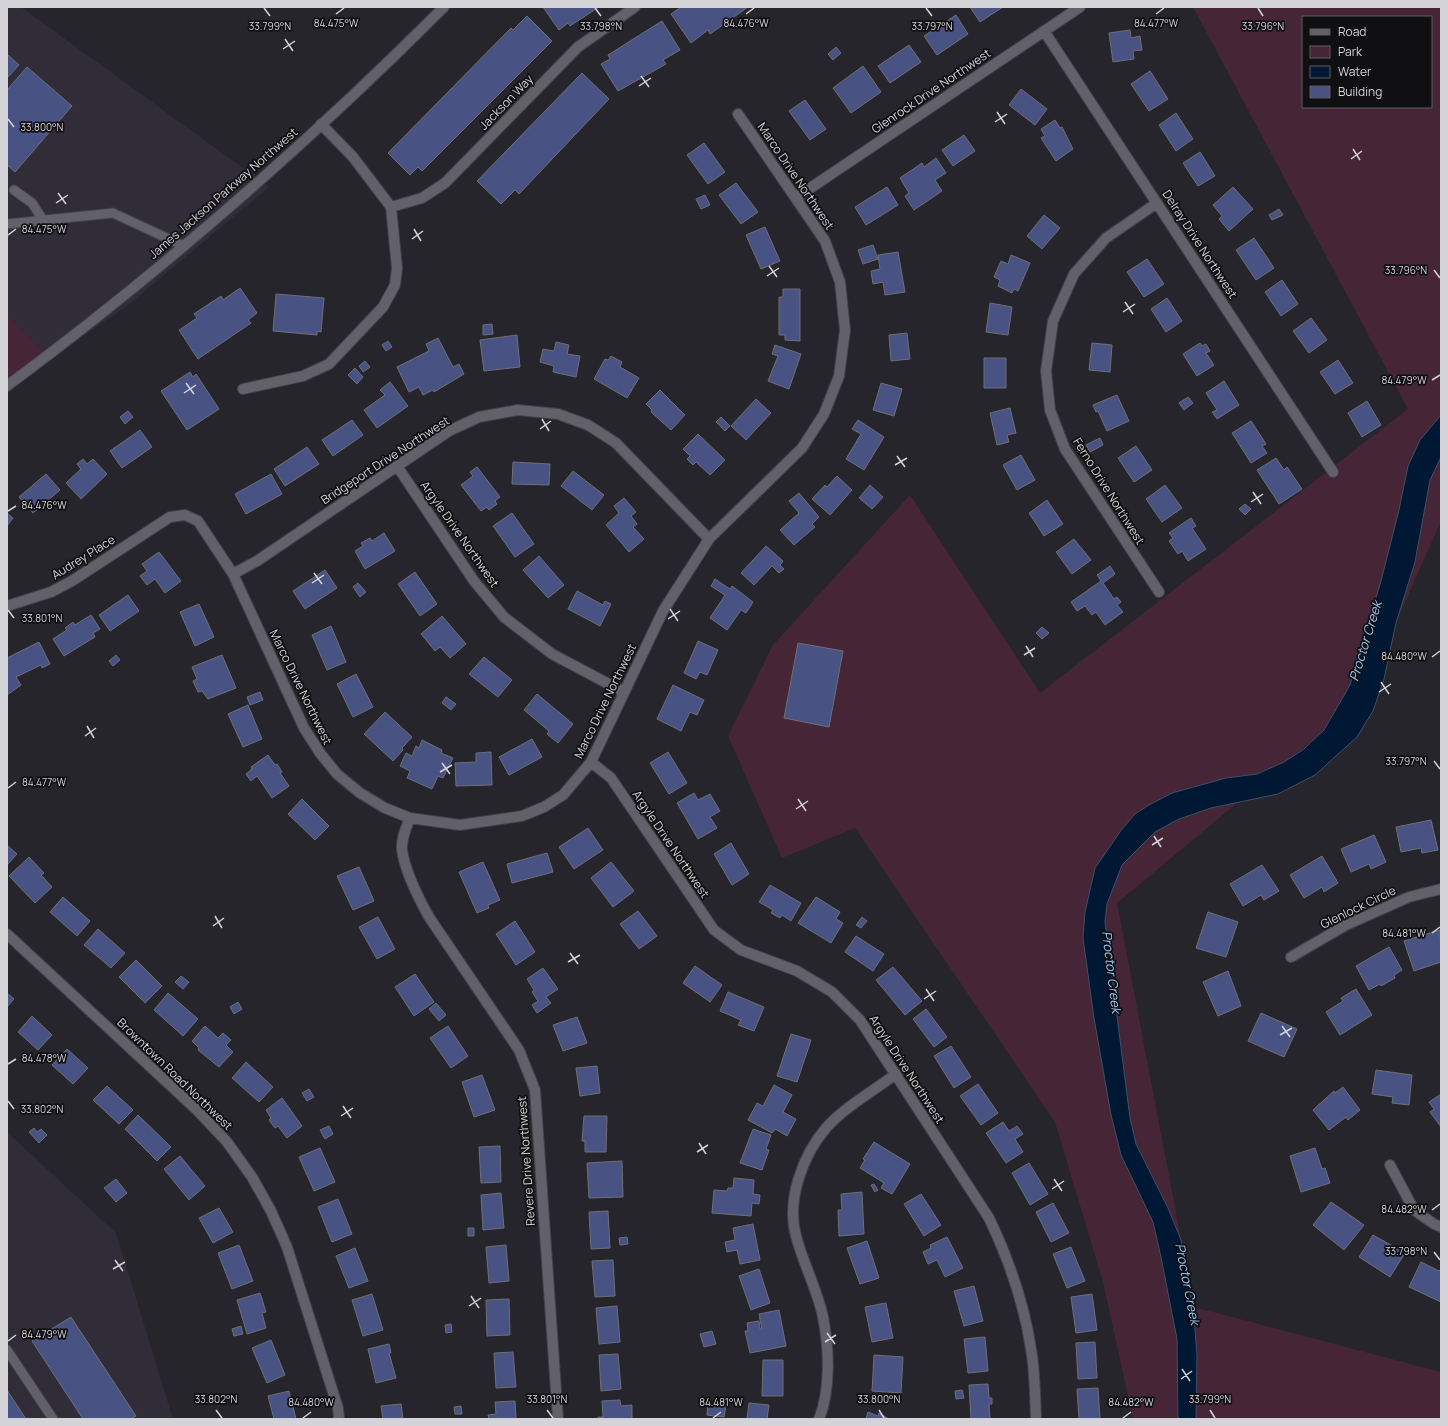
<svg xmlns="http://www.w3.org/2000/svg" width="1448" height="1426" font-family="Manrope,sans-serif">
<rect width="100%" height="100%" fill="#27252c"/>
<path fill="#302c38" d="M7,7H21L269,187L126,307L50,358L7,315Z
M7,1132L116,1233L173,1419H7Z"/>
<path fill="#462537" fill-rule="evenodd" d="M1193,7H1441V521L1362,699L1117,903L1194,1307L1441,1372V1419H1133L1103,1282L1055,1122L855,828L782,858L728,736L773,645L910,495L1040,693L1408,409ZM1303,17H1431V107H1303Z
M7,315L50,358L7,387Z"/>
<path fill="#001833" stroke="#405064" d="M1441,415V457L1430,480L1415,562L1396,623L1384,679L1373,711L1357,737L1315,775L1278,794L1211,808L1179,819L1155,832L1122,865L1107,904L1105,922L1130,1118L1136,1144L1168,1208L1181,1240L1194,1315L1197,1356L1196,1419H1178L1177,1339L1161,1257L1153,1222L1121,1155L1111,1115L1094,1018L1083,938L1085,912L1095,868L1122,829L1135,814L1149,805L1172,793L1226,778L1257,774L1284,762L1304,749L1324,730L1350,685L1381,581L1399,510L1408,466L1420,440Z"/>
<path fill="#485383" stroke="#6d6f77" d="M543,7H599L570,26L568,23L559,30Z
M681,7H748L710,34L708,30L691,43L671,14Z
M970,7H1003L980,22Z
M956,15L968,34L937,55L924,36Z
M527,16L552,41L422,171L418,167L410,175L388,153L511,28L513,30Z
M662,21L680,50L663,60L666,64L618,91L601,64L610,59L608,55Z
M1130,30L1131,38L1140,36L1142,50L1133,51L1134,59L1113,62L1109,33Z
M909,45L921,62L890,83L878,66Z
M836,47L841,53L833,60L828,54Z
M7,54L19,65L7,78Z
M863,66L881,92L851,113L833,88Z
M27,67L72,106L15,172L7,165V90Z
M1150,71L1168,99L1149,111L1131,84Z
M582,73L609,99L519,194L515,190L501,204L477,181Z
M1021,89L1047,109L1035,125L1009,105Z
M805,100L826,129L810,140L789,111Z
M1176,113L1193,139L1176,151L1159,125Z
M1055,120L1060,128L1062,127L1073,149L1056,161L1041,138L1045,136L1041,129Z
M964,135L975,151L953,166L942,150Z
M704,143L725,172L708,184L687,155Z
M1200,152L1215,176L1198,186L1183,163Z
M936,158L946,173L935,180L942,191L914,210L905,196L909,193L900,178L922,163L924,167Z
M736,183L758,212L741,224L719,195Z
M887,187L898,205L866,225L855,207Z
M1233,187L1253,209L1229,231L1219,219L1222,216L1213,205Z
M705,195L710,205L701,209L696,199Z
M1279,209L1283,215L1272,220L1269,215Z
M1044,215L1060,228L1042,249L1027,236Z
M765,227L780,261L761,269L746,235Z
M1254,238L1274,268L1256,280L1236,250Z
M873,245L878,259L863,264L858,250Z
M898,252L905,292L885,295L883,282L873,284L871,271L880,269L878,255Z
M1011,255L1030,263L1018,291L1014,289L1012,293L998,286L1000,280L994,277L1001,261L1008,264Z
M1147,259L1164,284L1144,297L1127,272Z
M1282,280L1298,304L1281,316L1265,292Z
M240,288L257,313L248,320L251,323L198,359L179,330L197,318L194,314L221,296L223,300Z
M783,289H800V341L785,340V335H779V297H783Z
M276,294L324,298L321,332L317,331V335L273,331Z
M1167,298L1182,321L1166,332L1151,309Z
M990,303L1012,307L1008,335L986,332Z
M1311,318L1327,340L1309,353L1293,331Z
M492,324L493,334L483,335V325Z
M907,333L910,359L891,361L889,335Z
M517,335L520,367L484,371L480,340Z
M438,338L453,367L459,364L464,374L434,392L433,390L423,395L419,387L409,392L397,367L429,351L426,344Z
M388,341L392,347L386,351L382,345Z
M556,342L569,345L567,354L580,356L576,377L553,372L554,366L540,362L543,349L554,351Z
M1092,343L1112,345L1110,372L1089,370Z
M1200,343L1202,346L1206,344L1210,351L1206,353L1214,365L1197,376L1183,354Z
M775,345L801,354L789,389L768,381L778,356L772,354Z
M611,356L622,362L620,367L639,378L627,398L594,379L605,359L608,360Z
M984,358H1006V388H984Z
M1338,360L1353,383L1335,394L1320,372Z
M365,361L370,367L363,372L359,366Z
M355,368L363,377L357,384L348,375Z
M190,372L193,377L196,374L219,409L187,430L161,391Z
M1224,381L1239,405L1217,419L1212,412L1217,410L1206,393Z
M390,382L408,406L377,428L364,410L385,395L380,390Z
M881,383L902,389L894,416L873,410Z
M660,390L685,415L671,430L651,412L652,410L646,404Z
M1117,395L1129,421L1107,431L1098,411L1096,412L1093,405Z
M1188,397L1193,403L1184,410L1179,403Z
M756,399L771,413L746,440L731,426Z
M1367,401L1381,425L1362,437L1348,413Z
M1010,408L1016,433L1007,435L1009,442L997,445L990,413Z
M128,411L133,417L125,424L120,417Z
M721,417L730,426L725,431L716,422Z
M352,420L363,435L333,456L322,440Z
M858,420L884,437L864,470L846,459L861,434L852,429Z
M1251,421L1266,444L1262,446L1267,453L1251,463L1232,433Z
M140,430L152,447L122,468L110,451Z
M698,434L725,460L710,475L696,462L693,465L687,459L690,456L683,449Z
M1100,438L1103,445L1090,452L1086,445Z
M1136,446L1152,470L1134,482L1118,458Z
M307,447L319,464L285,486L274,469Z
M1021,455L1035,480L1017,490L1003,465Z
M1276,458L1284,470L1287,467L1302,489L1279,504L1257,470Z
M83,459L87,464L93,459L107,474L81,499L66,483L81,469L77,464Z
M513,462L550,464L549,485L512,484Z
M477,467L500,497L495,501L497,504L489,510L487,507L481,511L461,485L473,476L470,472Z
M573,471L604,495L592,510L561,486Z
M46,474L60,490L33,513L19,497Z
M271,474L282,494L246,514L235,494Z
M837,476L852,490L830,515L812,499L825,485L827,487Z
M870,485L883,497L872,509L859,498Z
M1165,485L1182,508L1162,522L1146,499Z
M799,493L819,517L812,524L815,527L794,545L780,530L799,513L789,501Z
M624,498L636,512L631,516L637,524L633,527L644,539L629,552L606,525L619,513L614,506Z
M1047,500L1063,524L1044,536L1029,513Z
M1245,504L1251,509L1245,515L1239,509Z
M7,513L13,518L7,526Z
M512,513L534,544L515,557L493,526Z
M1191,518L1196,526L1192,528L1206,549L1188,561L1182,551L1178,554L1169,541L1173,538L1169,533Z
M384,533L395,551L365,569L355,551L363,546L361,543L370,538L372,541Z
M1074,539L1091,560L1072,574L1056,552Z
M766,546L783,561L780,565L784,569L779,573L772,566L754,585L741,573Z
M159,552L181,581L165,593L155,579L147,585L140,576L147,571L142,564Z
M539,556L564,585L548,598L523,570Z
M1110,566L1115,574L1103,583L1114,599L1117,597L1121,602L1117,605L1123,612L1105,625L1096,612L1092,615L1085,606L1077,611L1071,602L1101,581L1097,575Z
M325,570L337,588L305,609L293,591Z
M415,572L437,604L420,616L398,584Z
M715,579L730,589L732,586L753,602L746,613L741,610L727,630L710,618L725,595L711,586Z
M358,583L366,592L360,597L353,587Z
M577,591L603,605L605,601L611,604L600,626L568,609Z
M128,595L139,611L110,631L99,615Z
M199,604L214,637L195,646L180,612Z
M91,615L100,629L93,633L95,637L64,656L53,639L67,630L65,628L73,622L75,625Z
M442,616L466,644L450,658L440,647L435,651L421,634Z
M331,626L346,662L327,670L312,635Z
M1042,627L1049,633L1042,639L1036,633Z
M698,641L718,650L707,675L700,672L696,679L684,673Z
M39,642L50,664L42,668L41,665L16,677L21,685L7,695V658Z
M798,643L843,651L829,727L784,718Z
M116,655L120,660L113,666L109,661Z
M222,655L236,688L208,699L202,691L198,692L193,681L197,679L192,667Z
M484,657L512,680L498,697L469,674Z
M356,674L373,707L353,717L337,684Z
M673,685L704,700L697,715L690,712L681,731L657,719Z
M260,692L263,700L250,705L247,697Z
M537,694L573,724L558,743L547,734L549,731L524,710Z
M446,697L456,704L451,710L442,703Z
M248,705L262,739L243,747L228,714Z
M385,712L412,737L402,748L403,750L393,761L364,734Z
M532,739L542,757L509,775L499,757Z
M422,740L442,750L441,753L453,758L443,778L438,776L432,789L407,778L410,771L400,766L406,753L412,756L416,746L419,748Z
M491,752L492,785L456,786L455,763L476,762V753Z
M668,752L687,783L669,794L650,763Z
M268,755L275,765L277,764L282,772L280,773L289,786L272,798L257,776L251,781L246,774L252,769L251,767Z
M694,793L698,800L710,794L720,811L710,817L717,828L698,839L677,803Z
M302,799L329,826L315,840L288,814Z
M1431,820L1438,850L1422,853L1421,848L1401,852L1396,827Z
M588,828L603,850L574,869L559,847Z
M1374,835L1386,862L1371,869L1369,864L1351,872L1341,849Z
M731,843L749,874L732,885L714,854Z
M7,845L17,854L7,865Z
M547,853L553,872L512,883L507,864Z
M1322,856L1338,883L1324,892L1322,887L1304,898L1290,875Z
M29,857L44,873L41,875L52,887L35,903L9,876Z
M483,862L500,900L488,905L489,908L477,913L459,872Z
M611,862L634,891L613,907L591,878Z
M1262,865L1279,891L1264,900L1261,895L1243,906L1230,884Z
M359,867L374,901L353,910L337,876Z
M770,885L801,903L791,921L782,915L780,918L771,913L773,910L759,902Z
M63,897L90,921L77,936L50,912Z
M816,897L840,912L836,919L843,923L831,943L798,923Z
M638,911L657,936L639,949L620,924Z
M1208,912L1238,922L1226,957L1196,948Z
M378,917L395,949L377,959L359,927Z
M862,917L867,921L861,928L856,925Z
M515,921L535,952L516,965L496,934Z
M98,929L125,953L111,968L84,945Z
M1440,930L1441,962L1414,971L1404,941Z
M856,936L884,954L873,971L845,952Z
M1389,947L1402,970L1394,975L1395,978L1381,986L1380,984L1369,990L1356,966Z
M136,960L162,986L145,1003L119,977Z
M695,966L722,985L710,1002L683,983Z
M893,967L922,1001L905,1015L876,980Z
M543,968L558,989L546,997L551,1003L537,1013L532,1005L538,1001L532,992L534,990L527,979Z
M1228,971L1241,1006L1218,1016L1203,982Z
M415,974L434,1002L414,1016L395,987Z
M181,976L189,982L183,989L175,982Z
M1356,989L1372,1015L1340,1035L1326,1012L1343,1001L1341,998Z
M728,992L764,1007L754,1031L738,1025L741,1020L720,1011Z
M7,993L14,999L7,1007Z
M168,993L198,1019L183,1036L154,1010Z
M238,1002L242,1009L234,1014L230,1007Z
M436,1003L446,1015L439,1021L429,1009Z
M926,1009L947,1037L934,1047L913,1019Z
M1261,1013L1297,1029L1284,1057L1248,1041Z
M32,1016L52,1035L38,1050L18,1032Z
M577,1017L587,1043L563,1051L553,1025Z
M205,1026L218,1038L223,1033L231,1040L226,1045L233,1052L219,1067L198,1050L199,1048L192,1041Z
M448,1026L468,1056L451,1068L430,1038Z
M791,1034L811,1040L797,1082L777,1076Z
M951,1046L971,1077L954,1088L934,1056Z
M67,1049L88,1068L73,1084L52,1065Z
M246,1062L273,1087L259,1102L232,1078Z
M597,1066L600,1093L580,1096L576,1068Z
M1376,1070L1412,1075L1409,1105L1392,1103L1393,1097L1372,1094Z
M482,1075L495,1110L474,1117L462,1082Z
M978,1084L998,1113L981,1125L960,1096Z
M774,1085L792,1095L783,1112L796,1119L787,1136L775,1129L772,1133L748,1120L757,1103L763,1106Z
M107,1086L133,1110L119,1124L93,1100Z
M1343,1087L1360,1110L1348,1120L1346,1117L1329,1130L1313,1110L1334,1091L1335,1093Z
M309,1089L314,1097L307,1101L302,1093Z
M1441,1094V1127L1430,1112L1434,1109L1429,1102Z
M282,1098L302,1126L287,1138L278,1126L275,1128L269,1120L271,1118L266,1110Z
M138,1115L171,1147L157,1161L125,1129Z
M584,1116H607L606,1152H585V1141H582Z
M1003,1122L1009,1131L1017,1126L1023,1134L1015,1139L1023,1152L1006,1163L986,1133Z
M329,1126L333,1134L325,1139L320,1130Z
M34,1128L37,1132L41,1129L47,1135L39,1143L29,1132Z
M753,1129L771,1135L766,1149L769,1150L762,1170L740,1163Z
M874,1142L910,1164L892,1194L881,1188L884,1183L860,1168L865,1160L863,1159Z
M500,1146L501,1182L481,1183L479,1147Z
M320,1148L335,1182L314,1191L299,1157Z
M1315,1148L1322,1169L1325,1168L1330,1183L1301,1192L1290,1156Z
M180,1156L205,1186L189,1200L164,1169Z
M622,1161L623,1197L589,1198L587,1163Z
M1029,1163L1048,1194L1030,1205L1012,1173Z
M734,1178L754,1180L753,1194L760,1195L759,1204L752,1203L751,1216L712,1213L714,1190L727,1191L728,1188H733Z
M116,1179L127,1193L116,1202L104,1188Z
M874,1184L878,1190L875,1192L871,1185Z
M862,1192L864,1234L839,1236L838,1210H842L841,1194Z
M501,1193L504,1228L483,1230L481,1195Z
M921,1194L941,1225L924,1236L904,1204Z
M338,1199L352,1234L332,1242L318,1207Z
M1331,1202L1364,1225L1344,1250L1313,1225Z
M1053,1203L1069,1233L1051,1242L1036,1212Z
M219,1208L233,1232L213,1243L199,1218Z
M608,1211L610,1248L591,1249L589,1212Z
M753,1224L760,1260L740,1264L737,1250L727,1252L725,1242L735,1240L733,1228Z
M468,1228H474V1236H468Z
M1373,1235L1405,1253L1390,1277L1359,1257Z
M627,1237L628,1244L620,1245L619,1238Z
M947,1237L963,1268L945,1277L937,1260L928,1264L923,1252L931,1248L930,1245Z
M867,1241L879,1278L860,1284L847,1248Z
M239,1245L253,1281L232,1289L218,1253Z
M506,1245L509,1281L489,1283L486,1247Z
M1071,1247L1085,1281L1067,1288L1053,1254Z
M355,1248L368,1281L349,1288L336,1256Z
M613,1260L615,1296L595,1297L592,1261Z
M1421,1262L1439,1271L1441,1269V1302L1409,1287Z
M759,1269L770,1303L751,1310L739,1276Z
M974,1286L983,1321L964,1326L954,1291Z
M260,1293L266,1312L262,1313L266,1328L247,1334L237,1300Z
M372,1294L383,1330L363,1336L352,1300Z
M1092,1294L1097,1330L1076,1333L1071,1297Z
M509,1299L510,1335L487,1336L486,1300Z
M886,1303L893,1338L872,1342L865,1307Z
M617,1306L620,1342L599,1344L596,1308Z
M779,1310L786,1346L750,1353L745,1331H748L747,1323L759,1321L760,1329H762L759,1314Z
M71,1317L136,1416L131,1419H83L32,1341Z
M451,1324L452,1332L446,1333L445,1325Z
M241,1326L243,1334L234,1336L232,1329Z
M712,1331L716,1344L704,1347L700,1334Z
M985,1337L988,1371L968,1373L964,1339Z
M271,1340L285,1375L267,1383L252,1348Z
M1095,1342L1097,1378L1078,1379L1076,1343Z
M389,1344L391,1353H389L396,1378L376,1383L368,1349Z
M513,1352L516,1387L496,1388L494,1353Z
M618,1354L621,1389L601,1391L599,1355Z
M874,1355L903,1357L901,1393L872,1391Z
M763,1360H783V1396H762Z
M988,1384L989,1398H992V1404H989L990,1419H971L969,1385Z
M1098,1388L1100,1419H1079L1077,1389Z
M7,1390L26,1419H7Z
M962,1390L964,1398L956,1399L955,1391Z
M289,1391L296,1419H274L268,1396Z
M620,1400L621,1406L632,1405V1419H598V1417H603L602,1401Z
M515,1401L516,1419H489L488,1415L496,1414L495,1402Z
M708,1403L726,1405L724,1417L707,1415Z
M749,1403L769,1405L767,1419H747Z
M401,1404L403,1419H383L381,1406Z
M461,1406L462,1414H455L454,1407Z
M868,1412L878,1416L879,1413L889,1419H866Z"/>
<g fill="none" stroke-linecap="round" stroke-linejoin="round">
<g stroke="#434147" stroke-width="11">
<path id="service" d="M14,190L32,203L43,220
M7,224L113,213L184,246
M7,1350L53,1419"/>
</g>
<g stroke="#434147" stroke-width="12">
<path id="minor" d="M1044,31L1333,472
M797,197L1080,7
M1157,203L1106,238L1074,274L1053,321L1046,371L1050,410L1065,449L1159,592
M391,207L422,198L445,183L578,47L635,7
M243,389L303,376L329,364L383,307L395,285L397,268L391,207L353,157L321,124
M397,466L474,581L504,617L552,654L624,692
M233,574L257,561L449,431L479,417L518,410L558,414L588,425L616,443L709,539
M7,606L51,592L72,581L170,517L185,515L198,521L233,574L304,728L320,753L337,774L360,793L385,808L410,818L460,825L522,816L544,807L563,795L591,762L663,611L709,539L802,448L824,414L839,376L845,330L840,282L825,241L738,114
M591,762L611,778L714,930L741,950L797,971L832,992L860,1020L989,1218C1009,1260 1024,1302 1031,1349C1035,1371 1035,1396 1036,1419
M410,818C406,828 401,839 402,850C405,871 419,899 429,917L519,1050L535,1090L558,1419
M1291,957L1346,925L1409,897L1441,889
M1390,1165L1414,1210L1434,1224L1441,1227
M819,1419C831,1389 829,1348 823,1317C817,1289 803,1263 796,1236C786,1200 803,1155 826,1128C845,1107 873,1091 896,1074"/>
</g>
<g stroke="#434147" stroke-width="12">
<path id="tertiary" d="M7,934L197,1110L227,1142L252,1177L271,1211L287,1247L338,1408L339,1419"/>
</g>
<g stroke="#434147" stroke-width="12">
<path id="secondary" d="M7,386C162,271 308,143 444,7"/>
</g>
<use href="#service" stroke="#626068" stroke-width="9"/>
<use href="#minor" stroke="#626068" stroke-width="10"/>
<use href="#tertiary" stroke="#626068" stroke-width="10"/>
<use href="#secondary" stroke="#626068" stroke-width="10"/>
</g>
<path fill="none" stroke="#d4d3d8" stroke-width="1.5" d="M264,8L270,16M595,8L601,16M926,8L932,16M1258,8L1263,16M336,14L344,8M746,14L754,8M1156,14L1164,8M285,39L293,51M283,49L295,41M641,76L649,87M639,86L651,78M997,112L1005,124M8,119L14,127M995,122L1007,114M1353,149L1360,160M1351,159L1362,151M58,193L66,204M56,203L68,195M414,229L421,241M8,235L16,229M412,239L423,231M769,266L777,277M1434,270L1440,278M767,276L779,268M1125,302L1133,314M1123,312L1135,304M1432,380L1440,375M186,383L194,394M184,393L196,385M542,419L549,431M540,429L551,421M897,456L905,467M895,465L907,458M1253,492L1261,504M1251,502L1263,494M8,511L16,506M314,573L322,584M312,583L324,575M670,609L678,621M8,610L14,618M668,619L680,611M1026,646L1033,657M1024,655L1035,648M1432,657L1440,651M1381,682L1389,694M1379,692L1391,684M87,726L94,738M85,736L96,728M1434,761L1440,769M442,763L450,774M440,772L452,765M8,788L16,782M798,799L806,811M796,809L808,801M1154,836L1161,847M1152,845L1163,838M215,916L222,928M213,926L224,918M1432,933L1440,927M570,953L578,964M568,962L580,955M926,989L934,1001M924,999L936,991M1282,1026L1290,1037M1280,1035L1292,1028M8,1064L16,1059M8,1101L14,1109M343,1106L351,1118M341,1116L353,1108M699,1143L706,1154M697,1152L708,1145M1054,1179L1062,1191M1052,1189L1064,1181M1432,1210L1440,1204M1434,1252L1440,1260M115,1260L123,1271M113,1269L125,1262M471,1296L479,1308M469,1306L481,1298M827,1333L835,1344M8,1341L16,1335M825,1342L836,1335M1182,1369L1190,1381M1181,1379L1192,1371M216,1410L222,1418M547,1410L553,1418M879,1410L884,1418M1210,1410L1215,1418M303,1418L311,1412M713,1418L721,1412M1123,1418L1131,1412"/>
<g text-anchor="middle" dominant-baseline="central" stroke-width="3.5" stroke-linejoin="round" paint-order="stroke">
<g font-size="12" fill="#d4d3d8" stroke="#100f12">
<text transform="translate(931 91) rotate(-34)">Glenrock Drive Northwest</text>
<text transform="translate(506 102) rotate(-46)">Jackson Way</text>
<text transform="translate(796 176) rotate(56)">Marco Drive Northwest</text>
<text transform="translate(223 193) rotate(-41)">James Jackson Parkway Northwest</text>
<text transform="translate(1200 244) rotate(57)">Delray Drive Northwest</text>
<text transform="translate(385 460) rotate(-33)">Bridgeport Drive Northwest</text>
<text transform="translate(1109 491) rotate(58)">Ferno Drive Northwest</text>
<text transform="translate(460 534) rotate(55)">Argyle Drive Northwest</text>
<text transform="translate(83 557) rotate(-32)">Audrey Place</text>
<text transform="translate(301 687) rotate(64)">Marco Drive Northwest</text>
<text transform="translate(605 701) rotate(-64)">Marco Drive Northwest</text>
<text transform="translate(671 844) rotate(56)">Argyle Drive Northwest</text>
<text transform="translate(1358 907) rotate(-26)">Glenlock Circle</text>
<text transform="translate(907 1069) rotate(57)">Argyle Drive Northwest</text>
<text transform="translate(175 1074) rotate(44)">Browntown Road Northwest</text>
<text transform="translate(526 1161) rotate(-94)">Revere Drive Northwest</text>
</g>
<g font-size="13" font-style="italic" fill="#96c8fa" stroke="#100f12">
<text transform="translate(1365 641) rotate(-73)">Proctor Creek</text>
<text transform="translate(1112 972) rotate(83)">Proctor Creek</text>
<text transform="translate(1188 1284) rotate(79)">Proctor Creek</text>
</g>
</g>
<g font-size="10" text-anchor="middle" fill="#d4d3d8" stroke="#100f12" stroke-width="3.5" stroke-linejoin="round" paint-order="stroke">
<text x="336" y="27">84.475°W</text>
<text x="746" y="27">84.476°W</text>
<text x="1156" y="27">84.477°W</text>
<text x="270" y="30">33.799°N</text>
<text x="601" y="30">33.798°N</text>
<text x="932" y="30">33.797°N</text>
<text x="1263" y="30">33.796°N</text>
<text x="42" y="131">33.800°N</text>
<text x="44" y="233">84.475°W</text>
<text x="1406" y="274">33.796°N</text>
<text x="1404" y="384">84.479°W</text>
<text x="44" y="509">84.476°W</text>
<text x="42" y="622">33.801°N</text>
<text x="1404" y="660">84.480°W</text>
<text x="1406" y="765">33.797°N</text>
<text x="44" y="786">84.477°W</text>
<text x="1404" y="937">84.481°W</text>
<text x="44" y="1062">84.478°W</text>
<text x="42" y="1113">33.802°N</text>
<text x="1404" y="1213">84.482°W</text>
<text x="1406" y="1255">33.798°N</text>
<text x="44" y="1338">84.479°W</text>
<text x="216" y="1403">33.802°N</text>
<text x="547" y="1403">33.801°N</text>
<text x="879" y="1403">33.800°N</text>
<text x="1210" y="1403">33.799°N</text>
<text x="311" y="1406">84.480°W</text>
<text x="721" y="1406">84.481°W</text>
<text x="1131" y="1406">84.482°W</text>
</g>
<rect width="1448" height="1426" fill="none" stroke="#d4d3d8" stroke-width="16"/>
<rect x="1302" y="16" width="130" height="92" fill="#100f12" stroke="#5e5d61"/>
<rect x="1310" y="29" width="20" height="6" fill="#626068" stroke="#5e5d61"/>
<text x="1338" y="36" font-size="12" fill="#d4d3d8">Road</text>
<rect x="1310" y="46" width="20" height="12" fill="#462537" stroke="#5e5d61"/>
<text x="1338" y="56" font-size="12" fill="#d4d3d8">Park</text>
<rect x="1310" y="66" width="20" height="12" fill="#001833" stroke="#5e5d61"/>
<text x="1338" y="76" font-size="12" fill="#d4d3d8">Water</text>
<rect x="1310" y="86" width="20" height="12" fill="#485383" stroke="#5e5d61"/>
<text x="1338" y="96" font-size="12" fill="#d4d3d8">Building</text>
</svg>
